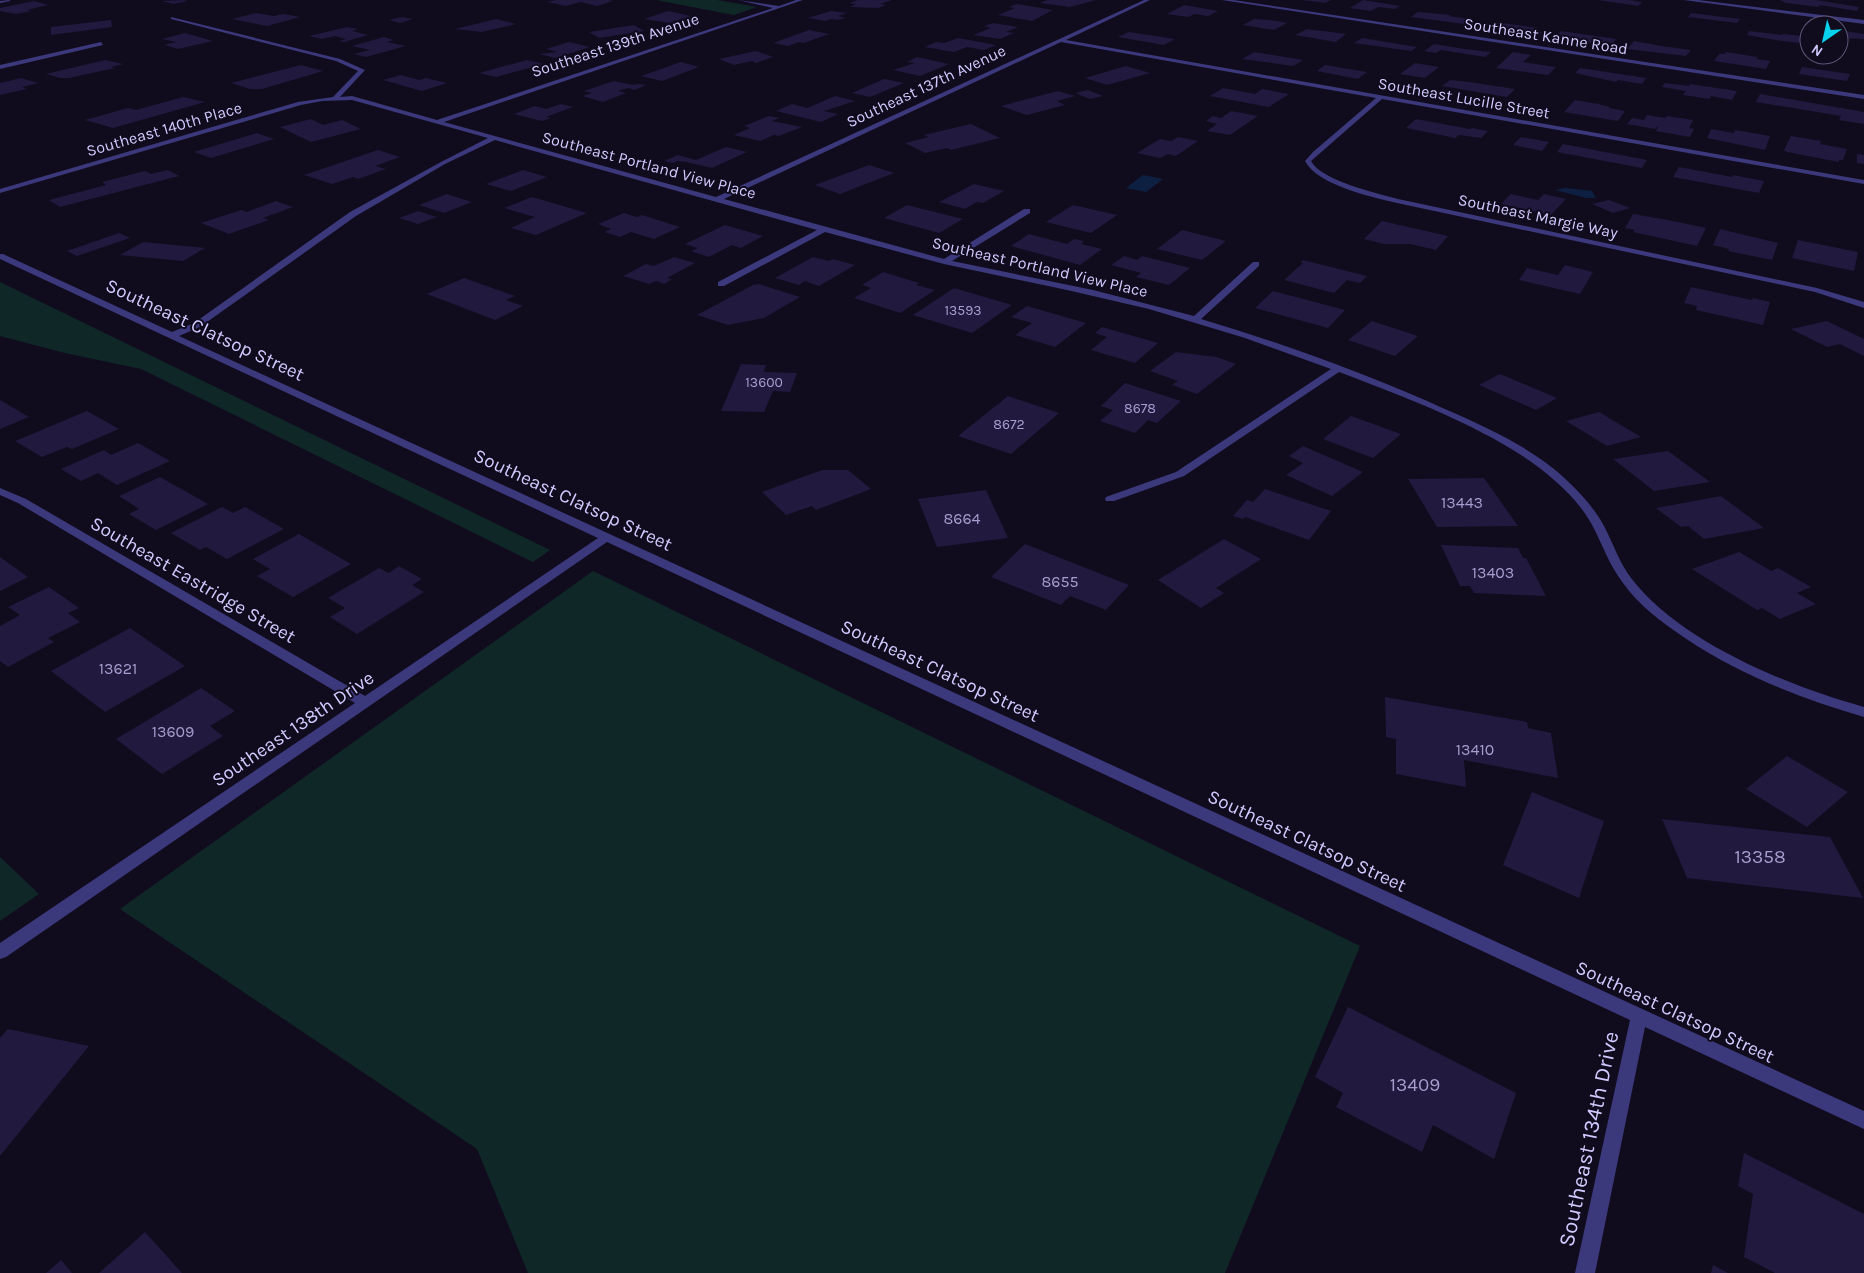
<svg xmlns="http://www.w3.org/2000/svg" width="1864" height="1273" font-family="Karla,sans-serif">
<rect width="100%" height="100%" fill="#100c1e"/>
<path fill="#102727" d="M656,0H717L757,7L734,15Z
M0,282L550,550L533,562L141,369L65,353L0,336Z
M593,571L1360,946L1225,1273H528L477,1149L120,909Z
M0,857L39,894L0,921Z"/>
<path fill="#0d2041" d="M1143,175L1163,179L1146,192L1126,188Z
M1565,188L1592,191L1596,198H1586L1555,190Z"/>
<path fill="#21193e" d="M183,0L188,1L174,4L161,1Z
M556,0H608L613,1L597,6L581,2L566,6L547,2Z
M858,0H892L880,4L886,5L878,8L850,7L856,4L849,3Z
M1047,0H1096L1070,7L1040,3Z
M1302,0H1331L1325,3Z
M1363,0L1400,6L1395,9L1378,7L1371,11L1350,8Z
M1598,0H1629L1642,2L1638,6Z
M1780,0H1816L1859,7L1857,11L1820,5L1818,7L1786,3Z
M34,1L48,5L27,10L32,11L16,14L0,11V8Z
M1017,4L1053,10L1032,21L998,15L1015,8L1009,7Z
M1184,5L1218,11L1208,16L1195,14L1188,17L1167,14Z
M668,11L691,16L669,23L644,19Z
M831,11L847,13L838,16L845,18L838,20L832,19L825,21L808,18Z
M1418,12L1451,15L1449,16L1470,19L1464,24L1411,17Z
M256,13L274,16L283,14L300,17L267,26L232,19Z
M1691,13L1740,19L1737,23L1688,17Z
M402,17L413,19L400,23L389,20Z
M496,19L516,24L482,32L455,29Z
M1254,19L1271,20L1287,23L1274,30L1243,25Z
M111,20L112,27L51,35V27Z
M1475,22L1493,24L1495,22L1538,28L1536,31L1543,32L1539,35L1471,25Z
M993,23L1018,27L1006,32L1014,33L1000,39L973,35L991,28L984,26Z
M634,25L644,31L599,38L589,32Z
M347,27L358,29L352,31L368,35L344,42L339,41L346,39L335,36L322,39L309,36Z
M1307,29L1346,34L1336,42L1295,35Z
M809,30L829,34L804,43L799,42L788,46L773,43Z
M1839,30L1864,34V39L1839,38Z
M1561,31L1616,39L1611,46L1554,38Z
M1749,31L1782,35L1783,34L1802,36L1799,43L1782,41L1747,35Z
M1129,32L1175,39L1164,45L1118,37Z
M185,33L213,41L178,49L164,45L176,42L162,39Z
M384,37L394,40L387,42L406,46L366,57L354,54L370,50L352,46Z
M958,38L996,45L984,50L967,47L954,52L925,47L936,42L944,43Z
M1362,38L1417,47L1411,51L1354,43Z
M1634,41L1662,46L1691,50L1686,56L1627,49Z
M569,42L590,47L555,58L539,54L557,52L546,49Z
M1434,44L1465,49L1491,52L1485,57L1441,50L1436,53L1424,51Z
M756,51L773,57L756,63L752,61L734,65L719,59Z
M1254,52L1303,60L1293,66L1242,59Z
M1513,52L1531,55L1523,62L1556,67L1548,75L1496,68Z
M1726,52L1758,57L1756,59L1770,61L1766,69L1714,61L1719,54H1725Z
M917,57L949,64L920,76L893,70L915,63L907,62Z
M105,60L123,64L111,67L115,68L69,78H60L46,74Z
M527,60L544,64L496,77L479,73Z
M681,62L699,67L662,81L641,76Z
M1415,63L1439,67L1425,78L1400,74Z
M301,65L323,71L262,89H250L231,83Z
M1325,65L1367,72L1358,79L1317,71Z
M1126,66L1150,73L1107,85L1085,78Z
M1802,67L1850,74L1847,81L1799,74Z
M1580,68L1646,78L1642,84L1618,80L1616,82L1575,73Z
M401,75L419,80L426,78L447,83L422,91L383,80Z
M21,78L38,83L22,87L27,89L0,95V83Z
M884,79L904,83L870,97L852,93Z
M1450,80L1469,82L1515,89L1507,97L1442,86Z
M614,81L633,85L638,84L646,85L635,90L628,88L618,91L626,93L603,102L582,96L592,93L584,91Z
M1665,83L1689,86L1690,84L1737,91L1732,100L1711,96L1710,99L1683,95L1686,91L1662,87Z
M1223,88L1255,94L1262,89L1289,94L1269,107L1210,96Z
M1088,90L1103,96L1090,99L1075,93Z
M1058,91L1075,96L1057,101L1065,105L1027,115L1001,106Z
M1760,94L1864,112V124L1839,120L1841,116L1756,102Z
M835,96L855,101L824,111L838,114L821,122L776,111L792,104L807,108Z
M183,97L205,102L113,128L85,120L128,108L136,110Z
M1575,100L1598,104L1610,107L1609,108L1625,111L1618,121L1564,112Z
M561,104L573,107L546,117L551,118L542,121L514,114L535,106L546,109Z
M1231,111L1258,116L1230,135L1207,131L1217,124L1206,121L1213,116L1221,118Z
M1647,115L1665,118L1667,116L1693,120L1689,128L1694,129L1690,137L1656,131L1659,125L1655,129L1627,124L1632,118L1644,120Z
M769,116L780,118L772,121L802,127L779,136L774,135L760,141L734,135L750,128L744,126Z
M311,119L323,125L342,120L361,129L311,142L280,127Z
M1416,119L1470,129L1472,128L1488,131L1481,138L1459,135L1455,138L1406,128Z
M971,124L1000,138L951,150L947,148L925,153L905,143L929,137L924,135Z
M1711,129L1734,133L1735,130L1770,136L1765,150L1707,138Z
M257,133L274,139L211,158L194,152Z
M1791,136L1821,141L1820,144L1847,149L1843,160H1839V162L1787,152L1784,150Z
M1178,137L1198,141L1176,156L1168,154L1160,158L1137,153L1160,139L1171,141Z
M1521,137L1549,142L1542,151L1513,145Z
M1563,144L1647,160L1642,168L1557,152Z
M726,147L747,152L712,168L686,162L678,161L673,163L664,161L678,155L696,160Z
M378,150L400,157L375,166L386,169L358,179L353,177L332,184L304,175Z
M1857,154L1864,155V164L1857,163Z
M869,165L894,173L840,194L815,185Z
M1679,167L1732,177L1733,175L1764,181L1759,193L1673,177Z
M168,170L179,176L60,207L49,200L106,185L102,182L145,171L151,174Z
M523,170L547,177L511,191L486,184Z
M974,184L1004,191L983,203L977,202L965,209L939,202Z
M447,194L472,202L444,213L419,205Z
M1511,194L1538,200L1544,194L1566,199L1551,215L1501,204Z
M532,197L587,213L536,235L511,228L535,217L504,208Z
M1609,200L1630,208L1613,213L1592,204Z
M276,201L293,207L263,218L269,220L229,234L201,223L241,210L247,212Z
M907,205L963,219L939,233L884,218Z
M1073,205L1117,215L1091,233L1046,222Z
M418,211L437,217L418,224L399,218Z
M624,213L637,217L642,215L680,227L654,239L631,232L620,237L604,232L611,229L598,224Z
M1633,214L1668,220L1706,228L1697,246L1633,232L1635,230L1625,228Z
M1382,221L1448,236L1436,250L1410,244H1384L1364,239Z
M725,225L763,236L741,248L732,245L709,257L691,251L698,248L685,244Z
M1720,229L1778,243L1772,260L1728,251L1729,249L1713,245Z
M1182,230L1226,241L1202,260L1157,249Z
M119,233L130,238L77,256L67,251Z
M1029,234L1067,244L1074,239L1084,241L1081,244L1102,249L1080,265L1011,246Z
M1798,240L1858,252L1854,271L1792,258Z
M143,242L205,248L183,261L120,255Z
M1124,256L1137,260L1142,256L1190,268L1169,285L1136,277L1141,273L1111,265Z
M674,257L695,263L667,278L672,279L664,284L656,281L649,284L623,276L646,264L654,266Z
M813,257L829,261L833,259L855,265L819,286L805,281L799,285L775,278Z
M1303,260L1367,276L1360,283L1347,280L1334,293L1284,280L1303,263L1300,262Z
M1565,265L1593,272L1580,294L1519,280L1527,268L1558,275Z
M883,272L919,283L916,285L935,290L900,313L854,298L871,288L862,285Z
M464,278L515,296L506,300L523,306L495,320L427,294Z
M759,284L800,297L764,318L728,325L697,315L753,285Z
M1691,287L1752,300L1753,298L1770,302L1763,325L1696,310L1697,306L1684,303Z
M954,288L1012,305L972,333L913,315Z
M1273,291L1345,310L1328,328L1255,308Z
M1027,306L1086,323L1055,347L1015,335L1032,323L1011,317Z
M1372,321L1418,336L1395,356L1348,340Z
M1827,321L1864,339V356L1840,344L1827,347L1791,329Z
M1102,327L1158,343L1135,363L1091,350L1107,337L1095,333Z
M1176,352L1216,357L1236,364L1197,394L1172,385L1178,381L1150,371Z
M741,364L766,365L764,372L797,373L790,392L773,391L764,412L721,411Z
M1500,374L1557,398L1536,410L1479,385Z
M1125,383L1181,401L1157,423L1148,420L1135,433L1100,421L1113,410L1101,406Z
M1008,396L1059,413L1011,454L958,436Z
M0,400L29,417L0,429Z
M87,411L119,429L72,449L67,447L42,457L15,441Z
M1599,412L1641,437L1607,446L1566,421Z
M1351,416L1401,434L1373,458L1323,439Z
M138,443L170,461L117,485L98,473L81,481L61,469L104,450L111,455Z
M1303,446L1363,472L1332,496L1286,475L1303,463L1289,456Z
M1668,451L1710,482L1654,491L1613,459Z
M822,470H848L871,489L816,510L812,506L786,515L762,492Z
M160,477L208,504L156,530L129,514L139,509L119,496Z
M1484,478L1518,526L1437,527L1408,479Z
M1265,489L1331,511L1309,540L1245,517L1243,519L1233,516L1247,500L1253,502Z
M986,490L1008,538L937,547L918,499Z
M1721,496L1764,528L1704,539L1688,526L1681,527L1656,508Z
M222,507L233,513L245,507L284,529L227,559L206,547L200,550L171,533Z
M299,534L351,564L293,597L257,576L270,569L253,559Z
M1224,539L1261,559L1216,588L1224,593L1201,608L1158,580Z
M1025,544L1129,585L1106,610L1070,596L1061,605L991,577Z
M1441,545L1518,548L1523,558H1526L1546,596L1474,593L1470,586H1460Z
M1739,552L1771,571L1778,568L1811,587L1797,593L1816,604L1780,619L1762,608L1757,610L1692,569Z
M0,557L28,577L0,591Z
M399,566L422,579L412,585L424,592L357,634L330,617L345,608L328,598L379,568L389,573Z
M49,587L79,608L68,613L80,622L48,638L54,642L8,667L0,661V626L20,615L8,607Z
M130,628L185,666L105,712L51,671Z
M201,688L235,711L210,726L223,736L162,774L116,739Z
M1385,697L1527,722L1528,728L1551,733L1558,778L1464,760L1466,787L1396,774V739L1386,737Z
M1787,756L1848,792L1807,827L1746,789Z
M1532,792L1604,821L1579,898L1503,865Z
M1662,819L1830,837L1863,898L1687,878Z
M1348,1007L1516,1093L1494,1159L1433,1125L1422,1152L1336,1107L1343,1093L1315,1077Z
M8,1029L89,1046L0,1156V1038Z
M1744,1153L1864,1214V1273H1775L1744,1257L1753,1194L1738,1186Z
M145,1232L182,1273H99Z
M61,1260L72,1273H46Z
M1713,1265L1728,1273H1711Z"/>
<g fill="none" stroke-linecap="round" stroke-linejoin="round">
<path fill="#3c387c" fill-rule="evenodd" d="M10,0V1L0,3V1Z
M738,0L779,6L796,0H803L444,122L716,197L1144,0H1150L1066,40L1864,180V184L1382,99L1311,161C1322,181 1376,193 1398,199L1817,288L1864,302V308L1815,292L1397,203C1372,197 1317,185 1305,161L1313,152L1376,98L1061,42L724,199L944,259L1024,209H1030V213L952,261L1093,290L1194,316L1253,262H1259V266L1201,319C1285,344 1368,374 1447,410C1484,426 1523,444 1554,469C1573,485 1592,504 1604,526C1613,543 1619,562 1631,578C1680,642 1788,686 1864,707V717C1800,698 1740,675 1685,638C1662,622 1639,606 1623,583C1609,565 1602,543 1591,523C1582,507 1568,492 1554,480C1502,433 1405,397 1339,372L1184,476L1114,501H1106L1105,499L1106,497L1176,472L1331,369L1245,338L1149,309L1067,290L944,264L825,232L724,286H718V282L817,230L495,140L445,164L356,216L200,327L179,336L1864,1111V1129L1645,1027L1595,1273H1575L1630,1020L607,542L6,957L0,959V943L355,703L18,503L0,495V488L26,499L365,696L598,538L0,259V254H3L172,332L194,323L350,212L441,162L488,138L352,100L322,101L301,105L0,193V189L298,102L333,97L358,71L336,61L171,19V17L340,59L365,70L340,97L352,96L437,120L773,8Z
M1222,0H1233L1864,95V99Z
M1684,0H1698L1864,20V24Z
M101,42L103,45L0,69V65Z"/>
</g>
<g text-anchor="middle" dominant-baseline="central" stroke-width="4" stroke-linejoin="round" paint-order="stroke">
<g font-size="14" fill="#a59ece">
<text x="963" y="310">13593</text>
<text x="764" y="382">13600</text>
<text x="1140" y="408">8678</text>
<text x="1009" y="424">8672</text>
</g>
<g font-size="16" fill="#d1cafe" stroke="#100c1e">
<text transform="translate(1546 36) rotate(9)">Southeast Kanne Road</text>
<text transform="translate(615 45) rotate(-18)">Southeast 139th Avenue</text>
<text transform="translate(926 86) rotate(-25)">Southeast 137th Avenue</text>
<text transform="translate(1464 98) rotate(10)">Southeast Lucille Street</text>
<text transform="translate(164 129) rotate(-16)">Southeast 140th Place</text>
<text transform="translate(649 165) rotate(15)">Southeast Portland View Place</text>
<text transform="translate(1538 216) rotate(12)">Southeast Margie Way</text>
<text transform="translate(1040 267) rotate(13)">Southeast Portland View Place</text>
</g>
<g font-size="16" fill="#a59ece">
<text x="1462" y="502">13443</text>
<text x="962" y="518">8664</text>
<text x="1493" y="572">13403</text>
<text x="1060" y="581">8655</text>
<text x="118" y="668">13621</text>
<text x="173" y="731">13609</text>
<text x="1475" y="749">13410</text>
</g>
<g font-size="19" fill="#d1cafe" stroke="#100c1e">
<text transform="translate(205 330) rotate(25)">Southeast Clatsop Street</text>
<text transform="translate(573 500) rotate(25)">Southeast Clatsop Street</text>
<text transform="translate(193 580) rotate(30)">Southeast Eastridge Street</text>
<text transform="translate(940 671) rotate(25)">Southeast Clatsop Street</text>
<text transform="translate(293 729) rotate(-34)">Southeast 138th Drive</text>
<text transform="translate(1307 841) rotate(25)">Southeast Clatsop Street</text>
<text transform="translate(1675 1012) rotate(25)">Southeast Clatsop Street</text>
</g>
<g font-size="19" fill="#a59ece">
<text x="1760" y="857">13358</text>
<text x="1415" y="1085">13409</text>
</g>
<g font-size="22" fill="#d1cafe" stroke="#100c1e">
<text transform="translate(1589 1139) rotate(-78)">Southeast 134th Drive</text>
</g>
</g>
<g transform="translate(1824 40) rotate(214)"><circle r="24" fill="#100c1e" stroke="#5d5878"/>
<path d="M0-4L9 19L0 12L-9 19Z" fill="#06d2ee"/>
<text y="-8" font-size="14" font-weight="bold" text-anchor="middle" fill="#d1cafe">N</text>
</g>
</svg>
